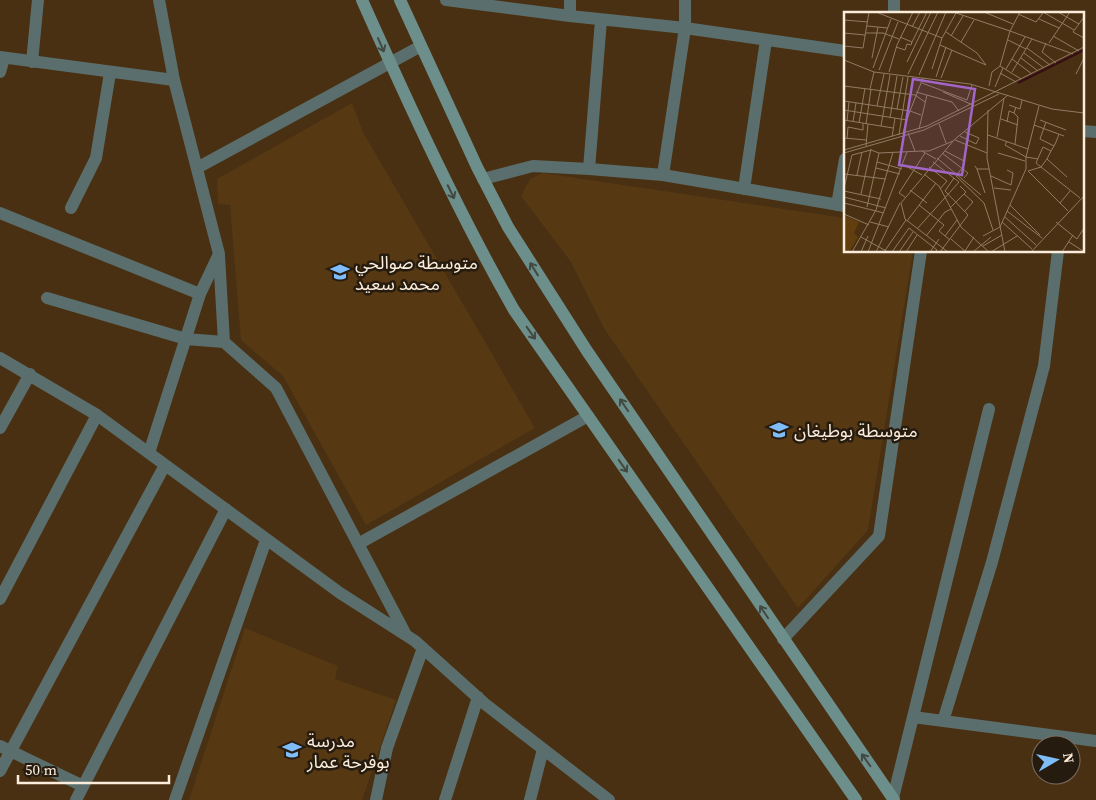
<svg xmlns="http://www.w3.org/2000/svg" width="1096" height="800" font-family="'Source Serif 4','Noto Sans Arabic',serif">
<rect width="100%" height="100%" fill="#493013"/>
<path fill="#563813" d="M352,103L363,132L535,428L366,525L283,376L241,340L230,205L218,204L217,179Z
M543,173L845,218V251H913L868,530L798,608L605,330L571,262L521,196L530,179Z
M245,628L338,666L335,679L396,700L362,800H189Z"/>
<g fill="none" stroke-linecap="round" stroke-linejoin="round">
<path stroke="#5a6f6d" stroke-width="12" d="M446,0L570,16V0
M894,14V0
M570,16L685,28V0
M0,57L174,80
M32,62L38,0
M0,72L4,58
M1082,131L1096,132
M197,168L421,46
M589,169L601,20
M663,175L685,28L845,51
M483,179L533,166L589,169L663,175L845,206
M744,189L766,40
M837,205L845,159
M71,208L96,158L110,73
M0,213L200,294
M219,256L224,342L276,388L405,633
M47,298L186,339L224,342
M0,358L97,415L340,593L415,641L485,704L609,800
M0,428L30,374
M149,453L200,294L219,254L174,80L159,0
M358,544L588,416
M0,599L97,415
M783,639L879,536L921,251
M913,717L1096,741
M943,721L992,562L1044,366L1058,251
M0,746L83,786
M0,771L165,465
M893,798L989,409
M76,800L226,509
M175,800L266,540
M376,800L387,748L423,648
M445,800L478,697
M530,800L543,749"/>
<path stroke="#6d8f8c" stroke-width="12" d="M362,0C409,105 457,210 514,310L856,800
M400,0L477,167L508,227L587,351L894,800"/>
</g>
<defs><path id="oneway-shaft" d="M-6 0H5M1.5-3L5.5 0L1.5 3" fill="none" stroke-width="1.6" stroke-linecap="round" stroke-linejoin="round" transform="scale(1.25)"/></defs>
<g stroke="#424941">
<use href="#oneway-shaft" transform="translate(381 45) rotate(66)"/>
<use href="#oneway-shaft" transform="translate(451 192) rotate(64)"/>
<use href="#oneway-shaft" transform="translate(534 269) rotate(-122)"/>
<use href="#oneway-shaft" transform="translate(531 333) rotate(55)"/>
<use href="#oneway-shaft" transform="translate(624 405) rotate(-124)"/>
<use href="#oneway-shaft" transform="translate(623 466) rotate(55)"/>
<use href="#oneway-shaft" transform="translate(764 612) rotate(-124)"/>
<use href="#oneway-shaft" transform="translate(866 760) rotate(-125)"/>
</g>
<defs>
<g id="school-bare" transform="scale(1.5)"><path d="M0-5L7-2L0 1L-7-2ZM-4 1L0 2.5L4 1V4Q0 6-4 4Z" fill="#7fbdfa" stroke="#261b0f" stroke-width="2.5" paint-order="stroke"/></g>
</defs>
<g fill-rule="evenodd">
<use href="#school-bare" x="340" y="272"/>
<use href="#school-bare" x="779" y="430"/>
<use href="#school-bare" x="292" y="750"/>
</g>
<g text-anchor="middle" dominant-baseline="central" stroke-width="5" stroke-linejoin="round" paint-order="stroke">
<g font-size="18" fill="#fbecdb" stroke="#261b0f" text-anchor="start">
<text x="355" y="262">متوسطة صوالحي<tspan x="355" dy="21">محمد سعيد</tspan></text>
<text x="794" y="430">متوسطة بوطيغان</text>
<text x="307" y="740">مدرسة<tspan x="307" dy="21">بوفرحة عمار</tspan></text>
</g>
</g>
<g transform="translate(844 12)">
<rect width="240" height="240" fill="#493013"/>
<path d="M0,203L15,210L10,221L14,225L5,240H0Z" fill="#623e0e"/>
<path fill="none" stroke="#370d18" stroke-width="2.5" d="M174,71L240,38"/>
<path fill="none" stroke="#907b63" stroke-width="1" d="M32,0L98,26M109,0L166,19L176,0M140,0L169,12M199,0L230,18M214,0L235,12M174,2L192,10L199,1M240,5L229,20L240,26M195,7L215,16M0,8L24,10M23,14L44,16M68,15L76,0M0,21L21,23M22,21H39L55,27M107,24L119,4M209,24L235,39M56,25L68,30L83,0M164,28L182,37M117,30L130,8M202,31L198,40L212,51M205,31L226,0M96,33L142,53L133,41L102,20M0,34L19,36L25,0M52,35L61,38L63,32L67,33L68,30M183,36L206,53M180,41L200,56M28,46L34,15M177,46L194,59M168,47L188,62M0,48L30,60L126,72L208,97L240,101M63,50L87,0M156,54L177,67M29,56L47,7M88,57L98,26L112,1M162,57L181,25M35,58L54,10M45,60L53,33L69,0M168,60L188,27M156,61L172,70M64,62L94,0M232,62L240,46M75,63L102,0M92,65L102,35M97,66L108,38M78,71L123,88M0,74L71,83L81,90M145,74L148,60L156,54L166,19L229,42M151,75L159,56M26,77L30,60M72,80L108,90L115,99M99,80L129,93M123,88L128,73M0,89L66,99L63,108M165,93L176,97L178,88M33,94L40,62M53,97L59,65M0,98L63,108L59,121M144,98L143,146L161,240M77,103L66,99L79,66M46,106L53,64M157,107L174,113M0,108L49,116M196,108L222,118M3,109L5,90M9,110L12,91M163,110L165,99L170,101M202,110L196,127L210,134M15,111L21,76M22,112L27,77M95,112L102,131M190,113L220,124M37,114L46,63M75,117L83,83M64,121L71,139M55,123L64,65M144,123L184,137M116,124L132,132L135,126L121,120M48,125L51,106M153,125L160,86M0,126L22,128M3,127L4,115L19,118V111M111,128L143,141M163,129L161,133L182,145L194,147M171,132L174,105L170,101L172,95M22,134L24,112M0,138L83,114L240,35M78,139H85L109,129M101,139L120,149M207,139L199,135L192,151L197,155L203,147L207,139L210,134L212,130L215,122M0,141L80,118L155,82M98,141L124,161L120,166M154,141L181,149M93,146L137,183M203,147L223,165M33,150L58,157M60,153L78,163M131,154L133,157H145M85,155L103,169L96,177M32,156L56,162M118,156L112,164L140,191L149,218M133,157L141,181M184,159L197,155L236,186M184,159L224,199M0,162L42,167M80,162L95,174L117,215L145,240M13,163L18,140M147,164L167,173L169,161L163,158M0,176L8,143L27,138L35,141L78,139L92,147M150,176L167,178M66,178L83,191M0,179L37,187M17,182L27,137M120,182L129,190L121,199M0,185L42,196M61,185L55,181L81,141M0,191L40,201M216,191L226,179M75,193L100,213L95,219L106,228M166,193L196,223M23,195L35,141M106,196L122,180L116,174M163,199L198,226M0,202L25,213M161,205L192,233M63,209L92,171M26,210L45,215M158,210L188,237M212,210L233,227L240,216M73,217L115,170L89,150M82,224L101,200L107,197M101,224L113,208M139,224L156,215L182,157V145L195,94M17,225L44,240M107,227L122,240M225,230L239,239M139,234L158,223M121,239L130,225M8,240L32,198L49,140M17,240L24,224M24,240L63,140M32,240L56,191M40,240L62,208M48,240L65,216L93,238L91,240M55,240L69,220M62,240L73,223M86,240L95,227M96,240L124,203L101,179L110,166M104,240L61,207L57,191L110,128L164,83M129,240L147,225M147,240L173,224M187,240L240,184M218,240L229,223"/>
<path fill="#a166c7" fill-opacity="0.15" stroke="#a166c7" stroke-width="2.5" d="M69,67L131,77L118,163L55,153Z"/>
<rect width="240" height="240" fill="none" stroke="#fbecdb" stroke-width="2.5"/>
</g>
<g transform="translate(1056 760) rotate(81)"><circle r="24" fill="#261b0f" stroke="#7b6f61"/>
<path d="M0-4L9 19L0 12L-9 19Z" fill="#7fbdfa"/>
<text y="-8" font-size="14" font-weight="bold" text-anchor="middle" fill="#fbecdb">N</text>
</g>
<path d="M18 775v8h151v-8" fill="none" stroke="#fbecdb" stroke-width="2.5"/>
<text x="25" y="775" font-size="15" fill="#fbecdb" stroke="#261b0f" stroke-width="4" paint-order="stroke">50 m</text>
</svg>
